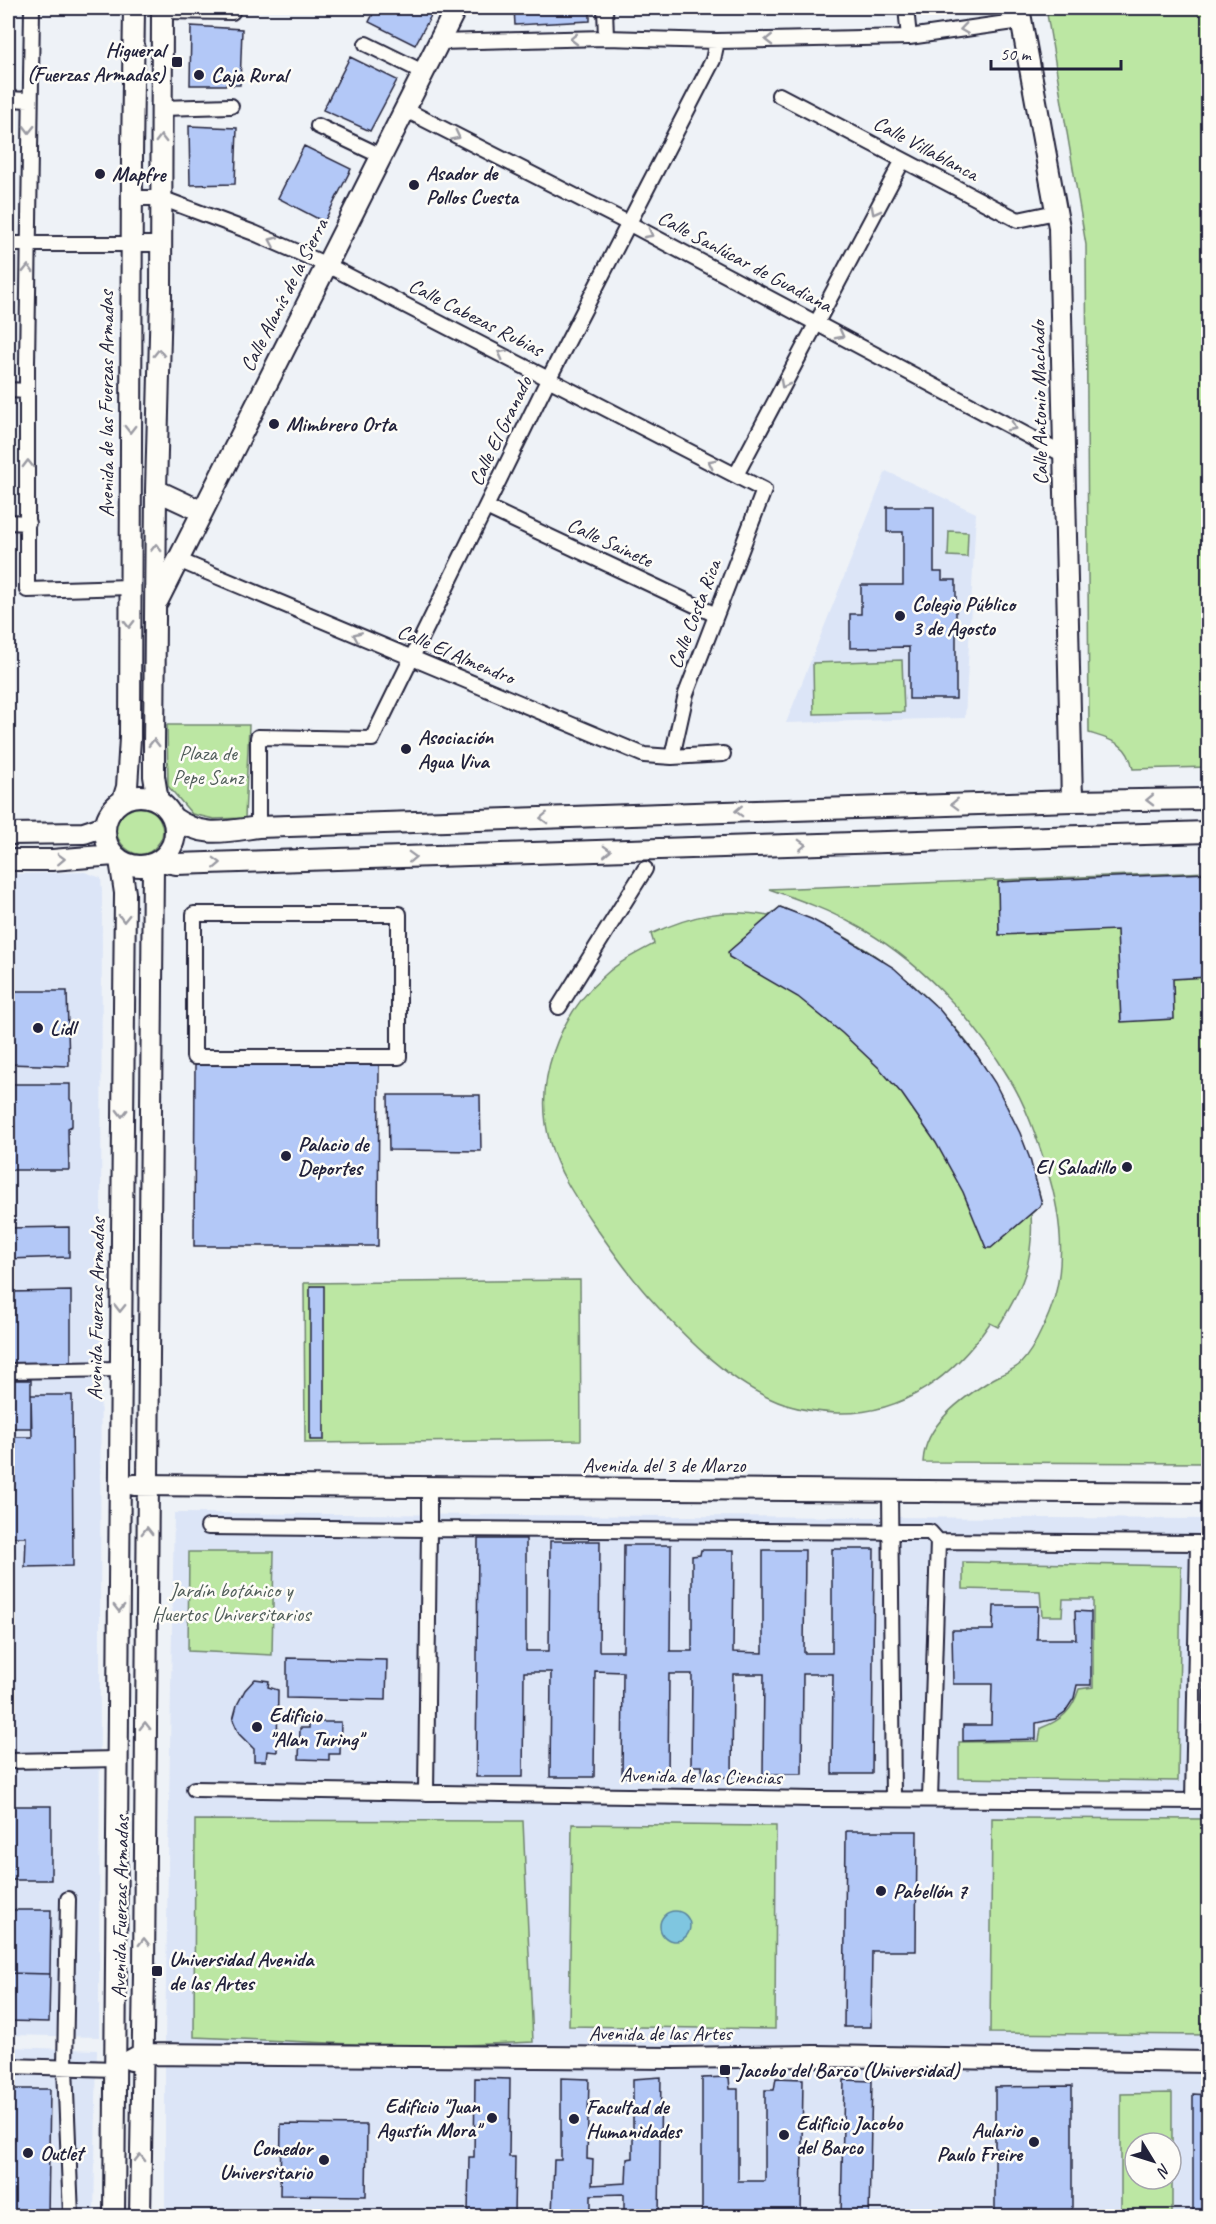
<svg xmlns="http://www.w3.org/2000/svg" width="1216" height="2224" font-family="Caveat,sans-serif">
<rect width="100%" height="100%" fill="#eef2f7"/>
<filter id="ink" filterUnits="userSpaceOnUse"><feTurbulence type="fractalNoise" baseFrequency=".0167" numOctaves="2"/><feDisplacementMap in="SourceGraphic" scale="12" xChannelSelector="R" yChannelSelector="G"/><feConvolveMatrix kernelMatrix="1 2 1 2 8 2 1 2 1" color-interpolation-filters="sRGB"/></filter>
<g filter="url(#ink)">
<path fill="#dce5f7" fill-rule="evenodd" d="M886,471L976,513L965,718L786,723Z
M85,872L101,878L102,891L99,2037L8,2035V874Z
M174,1513L1208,1519V2216H165V2041ZM1135,2143H1171V2179H1135Z
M8,2047L97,2050L94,2216H8Z"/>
<path fill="#bce7a3" stroke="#6f846f" stroke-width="1.5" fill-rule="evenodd" d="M1046,8H1208V767L1133,769C1128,743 1112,740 1089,733L1086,245Z
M949,531L968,532L967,557L948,556Z
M902,660L904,712L814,714L813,663Z
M167,725H249L245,818L214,819L192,814L168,786Z
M134,808C146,807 157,810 161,822C164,830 163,838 158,844C136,876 91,824 134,808Z
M1208,872V1463L923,1462C925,1424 962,1398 993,1379C1001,1374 1014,1370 1020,1364C1029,1355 1037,1340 1042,1329C1069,1278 1063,1219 1046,1166C1036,1136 1026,1105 1009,1078C973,1017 916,957 853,924C826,909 797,899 769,889Z
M780,907C917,958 1008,1062 1042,1204L1031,1214C1034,1261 1023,1288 998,1327L990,1323C954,1376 903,1415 837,1413C815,1412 792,1409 771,1399C723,1377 682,1334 647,1295C626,1271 608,1245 590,1219C574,1195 558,1171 550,1143C533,1082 558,1016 605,975C619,962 637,953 654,944L651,934C692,915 723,908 768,916Z
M580,1280L581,1440L305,1443L304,1283Z
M189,1552H274L272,1655L188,1651Z
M963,1562L1181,1566L1178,1781L959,1778V1742L1039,1741L1041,1728C1062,1720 1072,1711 1079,1689L1093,1687V1599H1063L1062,1616H1042L1040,1591L963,1589Z
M992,1818L1208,1819V2035L990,2033Z
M195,1820L523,1821L533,2042L419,2047L194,2037Z
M572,1824L776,1826L775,2029L569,2026Z
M1172,2093V2216H1121V2094ZM1135,2143H1171V2179H1135Z"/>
<path fill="#7fc6e0" stroke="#5a849e" stroke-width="1.5" d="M660 1926a15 15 0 1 1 30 0a15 15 0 1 1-30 0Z"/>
<path fill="#b3c8f7" stroke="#22223b" stroke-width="1.5" d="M376,8H435L415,45L369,22Z
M514,8H590V21L515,25Z
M926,8H962L927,15Z
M191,26L242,29L240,85H190Z
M350,57L397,80L370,131L323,110Z
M189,126L237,128L235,184L190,185Z
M304,146L351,169L324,222L278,198Z
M887,507H934V572H942V580H956V699H909V647L850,648V614H861V585H903V532H887Z
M1208,873V977L1173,979L1174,1019L1121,1022L1117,930L999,935L998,882Z
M780,907L811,919L841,935L894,968L939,1009L978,1057L995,1083L1020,1133L1030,1159L1042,1204L991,1248H986L963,1192L936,1143L902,1094L879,1068L842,1033L798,997L729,957L728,952Z
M8,991H67L69,1066L8,1064Z
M195,1064L379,1065L378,1246H194Z
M8,1084H70V1099L72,1102V1126L68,1128L69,1170H8Z
M388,1095H480L481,1151L389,1150Z
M69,1227V1257L8,1259V1228Z
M310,1286H324V1440H310Z
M71,1291V1363H8V1292Z
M8,1380H31V1428H8Z
M31,1395H72L73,1566L25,1567L26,1537H8V1437H32Z
M478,1539H526V1651H549L550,1541H600L599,1651H623L624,1545H671L670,1651H692V1556L700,1555L701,1550H734L733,1652L763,1653V1550H805L804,1653H832V1549H874L872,1774H832L833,1674H803L802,1774H763L764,1674H733L732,1777H702V1766H691L692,1674H669L668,1777H622L623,1672L595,1671L594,1777H550L551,1672H524L523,1777H476Z
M994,1606H1038L1037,1639H1076L1075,1611L1091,1612V1685H1077L1074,1698L1065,1712L1055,1719L1036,1723V1739L963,1741V1725H991L992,1684H953L952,1630H993Z
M287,1658L387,1660L386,1700L287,1698Z
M255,1679L269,1681L268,1687L278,1690L277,1752L267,1751L266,1761H254V1749L239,1734L233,1720L237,1705L245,1690Z
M309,1722H341L340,1754H329V1760L299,1759L300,1728H309Z
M8,1806H51V1880H8Z
M846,1831H917L916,1951H872L871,2027H844Z
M8,1910H51L50,1974L8,1973Z
M8,1973L50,1974L49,2022L8,2021Z
M661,2077L659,2216H624V2194L591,2195V2216H552L554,2160H561V2078L589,2079L587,2159L593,2160L592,2185L626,2183L627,2159L633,2158V2079Z
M729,2077L730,2089H738V2181H765V2090H774L776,2078L803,2079L801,2216H702V2078Z
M475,2078L510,2079L509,2157H515L514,2216H468L469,2157H474Z
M844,2080L872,2081L869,2216H841Z
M1072,2086V2216H995V2087Z
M8,2089H50L48,2216H8Z
M1193,2094L1208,2095V2216H1193Z
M281,2124L367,2125L366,2196L280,2195Z"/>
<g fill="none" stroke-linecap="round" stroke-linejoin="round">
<g stroke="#22223b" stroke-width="18">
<path id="street" d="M32,8L27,364V590L130,587
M605,8L606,38
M906,8L909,37
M162,11L232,12
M438,42L606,38L717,41L909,37L1021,21
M366,44L423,72
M779,95L1018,220L1056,212
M8,99L29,100
M161,108L231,106
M404,109L628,223L1064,455
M318,126L381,156
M132,198H161L254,233L327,265L764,490L686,694L672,757
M8,244H161
M8,390L27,391
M736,475L903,160
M486,507L716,615
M8,522L28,523
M178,560L644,755L672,757L723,754
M258,827V737L372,739L549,378L713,60L717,41
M194,914H399V1057H194Z
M559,1007L645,869
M8,1371L119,1369
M890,1491L893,1799
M208,1527L429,1529V1487
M8,1761L119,1759
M194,1789L815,1799L1208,1801
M426,1793L429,1529L930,1532L938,1541
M930,1799L938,1541L1198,1543L1193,1801
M68,1899L65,2067L71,2216
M8,2066L116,2069"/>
</g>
<g stroke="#22223b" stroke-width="24">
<path id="secondary" d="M1019,8L1059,227L1072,801
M156,490L201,511
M158,600L456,8
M105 831a35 35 0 1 1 70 0a35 35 0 1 1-70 0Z
M123,800L127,787L130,738L132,157L134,8
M158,801L154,776V746L156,490L161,297L162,8
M172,817C202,838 223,832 258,827L1072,801L1208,799
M8,834L84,833L105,826
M8,860H52L114,855
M159,861L176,864L1208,832
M134,1485L1208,1493
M131,2060L142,2054L674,2058L815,2056L1208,2062
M114,2216C120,1775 118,1334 125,893L120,860
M140,2216L144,1972L153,864"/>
</g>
<use href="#street" stroke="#fdfcf7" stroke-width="14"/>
<use href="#secondary" stroke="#fdfcf7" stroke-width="20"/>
</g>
<defs><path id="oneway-chevron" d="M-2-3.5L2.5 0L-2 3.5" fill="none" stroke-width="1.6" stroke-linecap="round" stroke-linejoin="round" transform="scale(1.5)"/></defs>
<g stroke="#9a9aa2">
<use href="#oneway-chevron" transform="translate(964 29) rotate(172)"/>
<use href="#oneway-chevron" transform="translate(574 39) rotate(179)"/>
<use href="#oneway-chevron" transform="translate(769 40) rotate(179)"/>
<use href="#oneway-chevron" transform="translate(29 129) rotate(91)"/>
<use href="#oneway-chevron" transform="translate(456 136) rotate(27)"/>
<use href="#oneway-chevron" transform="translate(161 139) rotate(-90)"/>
<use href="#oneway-chevron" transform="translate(875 211) rotate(118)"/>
<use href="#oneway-chevron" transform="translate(649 234) rotate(28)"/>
<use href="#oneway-chevron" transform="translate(273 241) rotate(-156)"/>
<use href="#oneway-chevron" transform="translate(28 269) rotate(-89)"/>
<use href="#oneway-chevron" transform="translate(840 335) rotate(28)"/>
<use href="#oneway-chevron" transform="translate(159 353) rotate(-89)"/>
<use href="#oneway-chevron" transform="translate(502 354) rotate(-153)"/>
<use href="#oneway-chevron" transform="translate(784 384) rotate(118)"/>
<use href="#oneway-chevron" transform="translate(1012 427) rotate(28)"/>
<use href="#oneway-chevron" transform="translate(130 429) rotate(90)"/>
<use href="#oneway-chevron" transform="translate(712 463) rotate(-153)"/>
<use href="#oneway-chevron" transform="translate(28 464) rotate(-91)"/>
<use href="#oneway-chevron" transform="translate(156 548) rotate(-90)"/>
<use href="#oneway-chevron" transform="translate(129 624) rotate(90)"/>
<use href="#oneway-chevron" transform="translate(357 636) rotate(-157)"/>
<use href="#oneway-chevron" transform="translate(154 743) rotate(-90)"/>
<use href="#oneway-chevron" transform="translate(1150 800) rotate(179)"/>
<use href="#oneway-chevron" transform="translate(955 804) rotate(178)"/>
<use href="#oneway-chevron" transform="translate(739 811) rotate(178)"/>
<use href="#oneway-chevron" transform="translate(544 818) rotate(178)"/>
<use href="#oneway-chevron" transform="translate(802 845) rotate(-2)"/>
<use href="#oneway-chevron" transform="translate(607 851) rotate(-2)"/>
<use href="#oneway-chevron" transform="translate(412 857) rotate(-2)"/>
<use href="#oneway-chevron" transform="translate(61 859) rotate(-2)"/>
<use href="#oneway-chevron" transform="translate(217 863) rotate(-2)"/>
<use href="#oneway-chevron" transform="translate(124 918) rotate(91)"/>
<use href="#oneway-chevron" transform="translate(122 1113) rotate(91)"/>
<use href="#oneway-chevron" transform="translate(120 1308) rotate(91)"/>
<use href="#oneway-chevron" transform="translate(147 1531) rotate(-90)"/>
<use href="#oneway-chevron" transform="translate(119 1608) rotate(90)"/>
<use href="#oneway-chevron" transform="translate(145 1726) rotate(-90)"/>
<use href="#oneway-chevron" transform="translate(144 1942) rotate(-90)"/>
<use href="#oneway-chevron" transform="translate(140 2158) rotate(-89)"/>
</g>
</g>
<g fill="#22223b" stroke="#fdfcf7" stroke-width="2">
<rect x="171" y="56" width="12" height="12" rx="3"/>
<circle cx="199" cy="75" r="6"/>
<circle cx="100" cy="174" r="6"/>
<circle cx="414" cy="185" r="6"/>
<circle cx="274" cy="424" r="6"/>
<circle cx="900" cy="616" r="6"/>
<circle cx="406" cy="749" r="6"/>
<circle cx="38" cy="1028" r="6"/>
<circle cx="286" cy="1156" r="6"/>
<circle cx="1127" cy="1167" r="6"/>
<circle cx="257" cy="1727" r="6"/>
<circle cx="881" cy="1891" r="6"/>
<rect x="151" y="1965" width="12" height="12" rx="3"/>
<rect x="719" y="2064" width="12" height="12" rx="3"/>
<circle cx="492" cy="2118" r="6"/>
<circle cx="574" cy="2119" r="6"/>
<circle cx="784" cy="2135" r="6"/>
<circle cx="1034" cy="2142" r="6"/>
<circle cx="28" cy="2153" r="6"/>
<circle cx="324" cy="2160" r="6"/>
</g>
<g text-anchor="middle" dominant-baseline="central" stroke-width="5" stroke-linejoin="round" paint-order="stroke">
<g font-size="21" font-weight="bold" fill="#22223b" stroke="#fdfcf7" text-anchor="start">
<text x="165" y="50" text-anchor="end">Higueral<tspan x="165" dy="24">(Fuerzas Armadas)</tspan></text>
<text x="211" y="75">Caja Rural</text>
<text x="426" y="173">Asador de<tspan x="426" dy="24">Pollos Cuesta</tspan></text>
<text x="112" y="174">Mapfre</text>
<text x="286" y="424">Mimbrero Orta</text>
<text x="912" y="604">Colegio Público<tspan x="912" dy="24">3 de Agosto</tspan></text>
<text x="418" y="737">Asociación<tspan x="418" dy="24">Agua Viva</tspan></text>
<text x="50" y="1028">Lidl</text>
<text x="298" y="1144">Palacio de<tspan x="298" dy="24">Deportes</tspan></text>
<text x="1115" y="1167" text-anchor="end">El Saladillo</text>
<text x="269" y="1715">Edificio<tspan x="269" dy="24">"Alan Turing"</tspan></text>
<text x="893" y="1891">Pabellón 7</text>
<text x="169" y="1959">Universidad Avenida<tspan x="169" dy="24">de las Artes</tspan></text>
<text x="737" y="2070">Jacobo del Barco (Universidad)</text>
<text x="480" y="2106" text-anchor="end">Edificio "Juan<tspan x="480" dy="24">Agustín Mora"</tspan></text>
<text x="586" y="2107">Facultad de<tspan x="586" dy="24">Humanidades</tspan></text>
<text x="796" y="2123">Edificio Jacobo<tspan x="796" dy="24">del Barco</tspan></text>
<text x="1022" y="2130" text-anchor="end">Aulario<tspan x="1022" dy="24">Paulo Freire</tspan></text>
<text x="312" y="2148" text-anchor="end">Comedor<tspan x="312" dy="24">Universitario</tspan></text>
<text x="40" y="2153">Outlet</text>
</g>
<g font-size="21" fill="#22223b" stroke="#fdfcf7">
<text transform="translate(926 148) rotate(28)">Calle Villablanca</text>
<text transform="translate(745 261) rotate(28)">Calle Sanlúcar de Guadiana</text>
<text transform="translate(284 295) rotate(-63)">Calle Alanís de la Sierra</text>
<text transform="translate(476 317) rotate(27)">Calle Cabezas Rubias</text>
<text transform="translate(1039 403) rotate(-91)">Calle Antonio Machado</text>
<text transform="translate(106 404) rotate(-90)">Avenida de las Fuerzas Armadas</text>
<text transform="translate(500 431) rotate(-64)">Calle El Granado</text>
<text transform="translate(610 542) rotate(25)">Calle Sainete</text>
<text transform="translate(694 614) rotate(-69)">Calle Costa Rica</text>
<text transform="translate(456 654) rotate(23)">Calle El Almendro</text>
<text transform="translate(96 1309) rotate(-89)">Avenida Fuerzas Armadas</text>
<text x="664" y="1465">Avenida del 3 de Marzo</text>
<text transform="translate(701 1776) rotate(1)">Avenida de las Ciencias</text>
<text transform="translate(120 1907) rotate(-89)">Avenida Fuerzas Armadas</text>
<text x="660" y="2033">Avenida de las Artes</text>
</g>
<g font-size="21" fill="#505d5a" stroke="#fdfcf7">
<text x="208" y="753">Plaza de<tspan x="208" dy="24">Pepe Sanz</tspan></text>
<text x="231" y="1590">Jardín botánico y<tspan x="231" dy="24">Huertos Universitarios</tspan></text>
</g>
</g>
<rect width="1216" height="2224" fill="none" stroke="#fdfcf7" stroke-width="30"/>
<rect x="15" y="15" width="1186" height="2194" fill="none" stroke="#22223b" stroke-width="2" filter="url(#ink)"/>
<g transform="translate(1153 2161) rotate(128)"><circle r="28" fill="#fdfcf7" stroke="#a5a5ac" stroke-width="1.5"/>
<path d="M0-4.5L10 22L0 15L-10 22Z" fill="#22223b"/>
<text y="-9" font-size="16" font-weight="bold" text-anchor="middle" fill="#22223b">N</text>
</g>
<path d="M991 60v9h130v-9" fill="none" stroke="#22223b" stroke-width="3"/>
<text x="1000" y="60" font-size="18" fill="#22223b" stroke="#fdfcf7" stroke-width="4.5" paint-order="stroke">50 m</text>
</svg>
